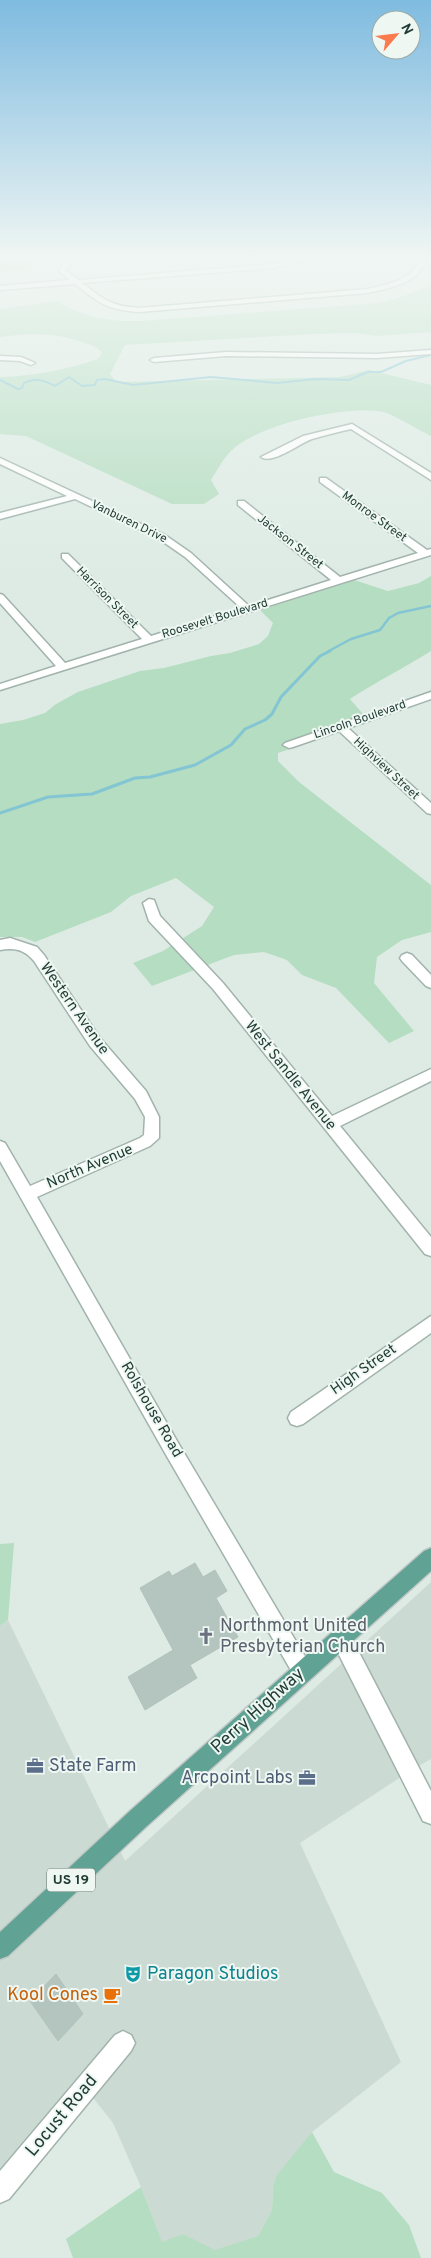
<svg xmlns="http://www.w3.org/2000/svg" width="431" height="2258" font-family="Overpass,sans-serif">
<rect width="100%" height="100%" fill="#deebe5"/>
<path fill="#ccdad4" d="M431,1582V1759L410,1771L300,1843L401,2062L312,2132L273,2187L272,2210L258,2236L215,2251L183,2234L162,2243L141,2187L113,2123L79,2080L0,2172V1626L8,1620L125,1861Z"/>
<path fill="#b5ddc1" d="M0,255H48L35,259L30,270L0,271Z
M431,286V332L378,336L354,333L314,334L125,345L110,374L116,382L340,377L369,370L431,385V436C420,431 393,414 383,412C347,405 256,424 230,452C223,459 217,471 211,480L219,494L204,504H172L26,436L0,434V377C34,376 65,370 98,359L102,353C97,346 90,345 82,342C54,332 29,333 0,337V309L57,301L73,310L97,318L121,321H142L378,303L398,298Z
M431,576V651C404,668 376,682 350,699L370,722L278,753V761L299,782L431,885V932L402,940L377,957L374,983L414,1031L389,1043L336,988L302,975L287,960L264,952L234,955L152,986L133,963L163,951L202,926L214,907L176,878L131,896L111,912L35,942L22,937H0V724L23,720L45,713L56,704L78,692L140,671L164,668L211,656L230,653L259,644L268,636L273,623L260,610L354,580L388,591L419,583Z
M14,1543L8,1620L0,1626V1544Z
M312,2132L334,2172L382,2193L409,2225L421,2258H73L66,2239L141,2187L162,2242L183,2234L215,2250L258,2236L272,2210L273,2187L277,2175Z"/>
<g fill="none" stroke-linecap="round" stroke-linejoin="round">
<path stroke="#83c5d3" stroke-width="2" d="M0,380L18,389L22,388L24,383C37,377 43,380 55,386L69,377L82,386L95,385L97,380L105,379L133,385L211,377L277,383L315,379L349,380L368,372H381L406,361L431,355"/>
<path stroke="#83c5d3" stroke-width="2.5" d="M327,652L351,639L380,630L389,618L398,613L431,606"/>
<path stroke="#83c5d3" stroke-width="3" d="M0,813L48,797L92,794L135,778L150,777L195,765L231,745L245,729L265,720L272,714L281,697L320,656L330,651"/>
</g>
<path fill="#b3c5be" stroke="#b0c4bc" d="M195,1563L203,1577L215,1570L227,1591L216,1598L238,1637L190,1665L197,1678L145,1710L128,1677L173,1650L140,1588L169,1571L172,1576Z
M56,1974L83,2014L58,2041L30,2001Z"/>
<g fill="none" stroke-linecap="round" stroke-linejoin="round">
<g stroke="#a1b3ac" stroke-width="3">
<path id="minor" d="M91,255H103L70,264L65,270L78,280L274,264L314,255H327L274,268L82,283C104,300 111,306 139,308L367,289C388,284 417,280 420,255H426C424,283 390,288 367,293L139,312C107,310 99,303 75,284L0,290V286L70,280L59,271V269L66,262Z
M431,350V354L377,358L226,356L154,362L150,360L154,358L226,352L377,354Z
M0,356L21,357L35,363L31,365L20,361L0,360Z
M352,424L431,473V480L351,429C338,432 325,435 312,439C300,443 272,465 261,457L303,436Z
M0,458L165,535L191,553L249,606L331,580L238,505V501H244L340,577L418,553L320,482V478H326L427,550L431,549V555L0,690V684L56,666L0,603V594L3,595L65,663L142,639L62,558V554H68L151,636L241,608L185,557L159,539L75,499L0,519V513L67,496L0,464Z
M431,692V699L348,728L431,803V814L427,813L339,731L293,747L289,748L283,745L285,743Z
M149,899L154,900L160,916L223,983L332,1116L431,1069V1081L340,1126L431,1237V1256L425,1254L213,989L149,921L143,903Z
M10,938L37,947L44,955L100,1038L146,1091L159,1117V1138L150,1146L37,1197L177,1441L310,1665L313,1672L310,1679L303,1682L296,1679L165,1453L0,1161V1141L5,1143L30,1186L140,1138L144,1135L145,1117L135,1099L90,1046L34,961C25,950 15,947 0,950V940Z
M407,953L412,955L431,975V988L426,986L402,961L400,958L402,955Z
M431,1316V1333L303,1424L297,1426L291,1424L288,1418L291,1412Z
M341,1628L348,1631L431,1791V1824L423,1821L334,1645L331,1638L334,1631Z
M123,2031L131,2035L135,2043L131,2051L9,2199L0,2203V2171L115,2035Z"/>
</g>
<g stroke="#c0c8c6" stroke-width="3">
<path id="major" d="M431,1548V1571L147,1826L8,1956L0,1959V1932L131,1810L424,1551Z"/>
</g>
<use href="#minor" fill="#fff" fill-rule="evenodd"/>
<use href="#major" fill="#60a293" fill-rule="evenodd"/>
</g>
<linearGradient id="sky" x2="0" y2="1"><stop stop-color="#7fbbe0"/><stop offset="0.45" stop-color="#f0f6f3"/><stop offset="1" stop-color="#f0f6f3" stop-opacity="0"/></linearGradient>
<rect width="431" height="571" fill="url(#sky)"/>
<defs>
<g id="church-bare" transform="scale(1.35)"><path d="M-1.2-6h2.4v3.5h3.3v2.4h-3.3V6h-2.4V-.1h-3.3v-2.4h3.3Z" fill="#6b7280" stroke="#eff7f3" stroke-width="2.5" paint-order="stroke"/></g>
<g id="office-bare" transform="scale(1.35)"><path d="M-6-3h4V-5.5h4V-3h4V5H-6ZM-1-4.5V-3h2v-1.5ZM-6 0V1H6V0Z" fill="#5c6f8a" stroke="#eff7f3" stroke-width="2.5" paint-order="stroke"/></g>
<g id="theatre-bare" transform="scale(1.35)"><path d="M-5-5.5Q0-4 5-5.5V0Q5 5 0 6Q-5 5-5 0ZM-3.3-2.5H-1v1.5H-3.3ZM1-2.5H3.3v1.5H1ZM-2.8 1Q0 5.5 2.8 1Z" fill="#0f9aa8" stroke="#eff7f3" stroke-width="2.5" paint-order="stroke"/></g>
<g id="cafe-bare" transform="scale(1.35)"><path d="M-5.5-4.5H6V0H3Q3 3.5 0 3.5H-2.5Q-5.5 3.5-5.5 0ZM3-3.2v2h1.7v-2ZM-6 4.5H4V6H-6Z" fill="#e8710a" stroke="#eff7f3" stroke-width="2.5" paint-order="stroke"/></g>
</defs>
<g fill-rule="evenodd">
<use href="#church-bare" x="206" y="1636"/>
<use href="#office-bare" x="35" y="1766"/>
<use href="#office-bare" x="307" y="1778"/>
<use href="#theatre-bare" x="133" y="1974"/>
<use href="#cafe-bare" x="112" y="1995"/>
</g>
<g text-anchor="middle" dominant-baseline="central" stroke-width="4" stroke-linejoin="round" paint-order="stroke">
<g font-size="12" fill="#1f3b34" stroke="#eff7f3">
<text transform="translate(374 517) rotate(36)">Monroe Street</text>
<text transform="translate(129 522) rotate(26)">Vanburen Drive</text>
<text transform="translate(290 542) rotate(38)">Jackson Street</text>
<text transform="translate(107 598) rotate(45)">Harrison Street</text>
<text transform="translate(215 619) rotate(-17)">Roosevelt Boulevard</text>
<text transform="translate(360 720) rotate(-19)">Lincoln Boulevard</text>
<text transform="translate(386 769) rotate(43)">Highview Street</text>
</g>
<rect fill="#eff7f3" stroke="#5d736d" stroke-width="1" x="47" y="1868.5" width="48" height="23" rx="4"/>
<g font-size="14" font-weight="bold" fill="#1f3b34">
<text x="71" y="1880">US 19</text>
</g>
<g font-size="15" fill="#1f3b34" stroke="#eff7f3">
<text transform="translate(74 1009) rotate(55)">Western Avenue</text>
<text transform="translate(290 1076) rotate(51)">West Sandle Avenue</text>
<text transform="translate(90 1167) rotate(-23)">North Avenue</text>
<text transform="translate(364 1370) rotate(-35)">High Street</text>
<text transform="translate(151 1410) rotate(60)">Rolshouse Road</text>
</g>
<g font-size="18" fill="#5b616d" stroke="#eff7f3" text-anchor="start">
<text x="220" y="1626">Northmont United<tspan x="220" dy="21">Presbyterian Church</tspan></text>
</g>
<g font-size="18" fill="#1f3b34" stroke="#eff7f3">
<text transform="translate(258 1711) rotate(-42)">Perry Highway</text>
<text transform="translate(62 2116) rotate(-50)">Locust Road</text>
</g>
<g font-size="18" fill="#4e5e75" stroke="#eff7f3" text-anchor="start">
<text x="49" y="1766">State Farm</text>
<text x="293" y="1778" text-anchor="end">Arcpoint Labs</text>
</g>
<g font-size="18" fill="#0d838f" stroke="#eff7f3" text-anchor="start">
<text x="147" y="1974">Paragon Studios</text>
</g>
<g font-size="18" fill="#c56008" stroke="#eff7f3" text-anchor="end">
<text x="98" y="1995">Kool Cones</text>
</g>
</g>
<g transform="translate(396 35) rotate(62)"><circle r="24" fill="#eff7f3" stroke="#9caca7"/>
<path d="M0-4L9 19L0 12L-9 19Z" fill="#f97b4e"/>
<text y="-8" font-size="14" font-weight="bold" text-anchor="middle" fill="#1f3b34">N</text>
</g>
</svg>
